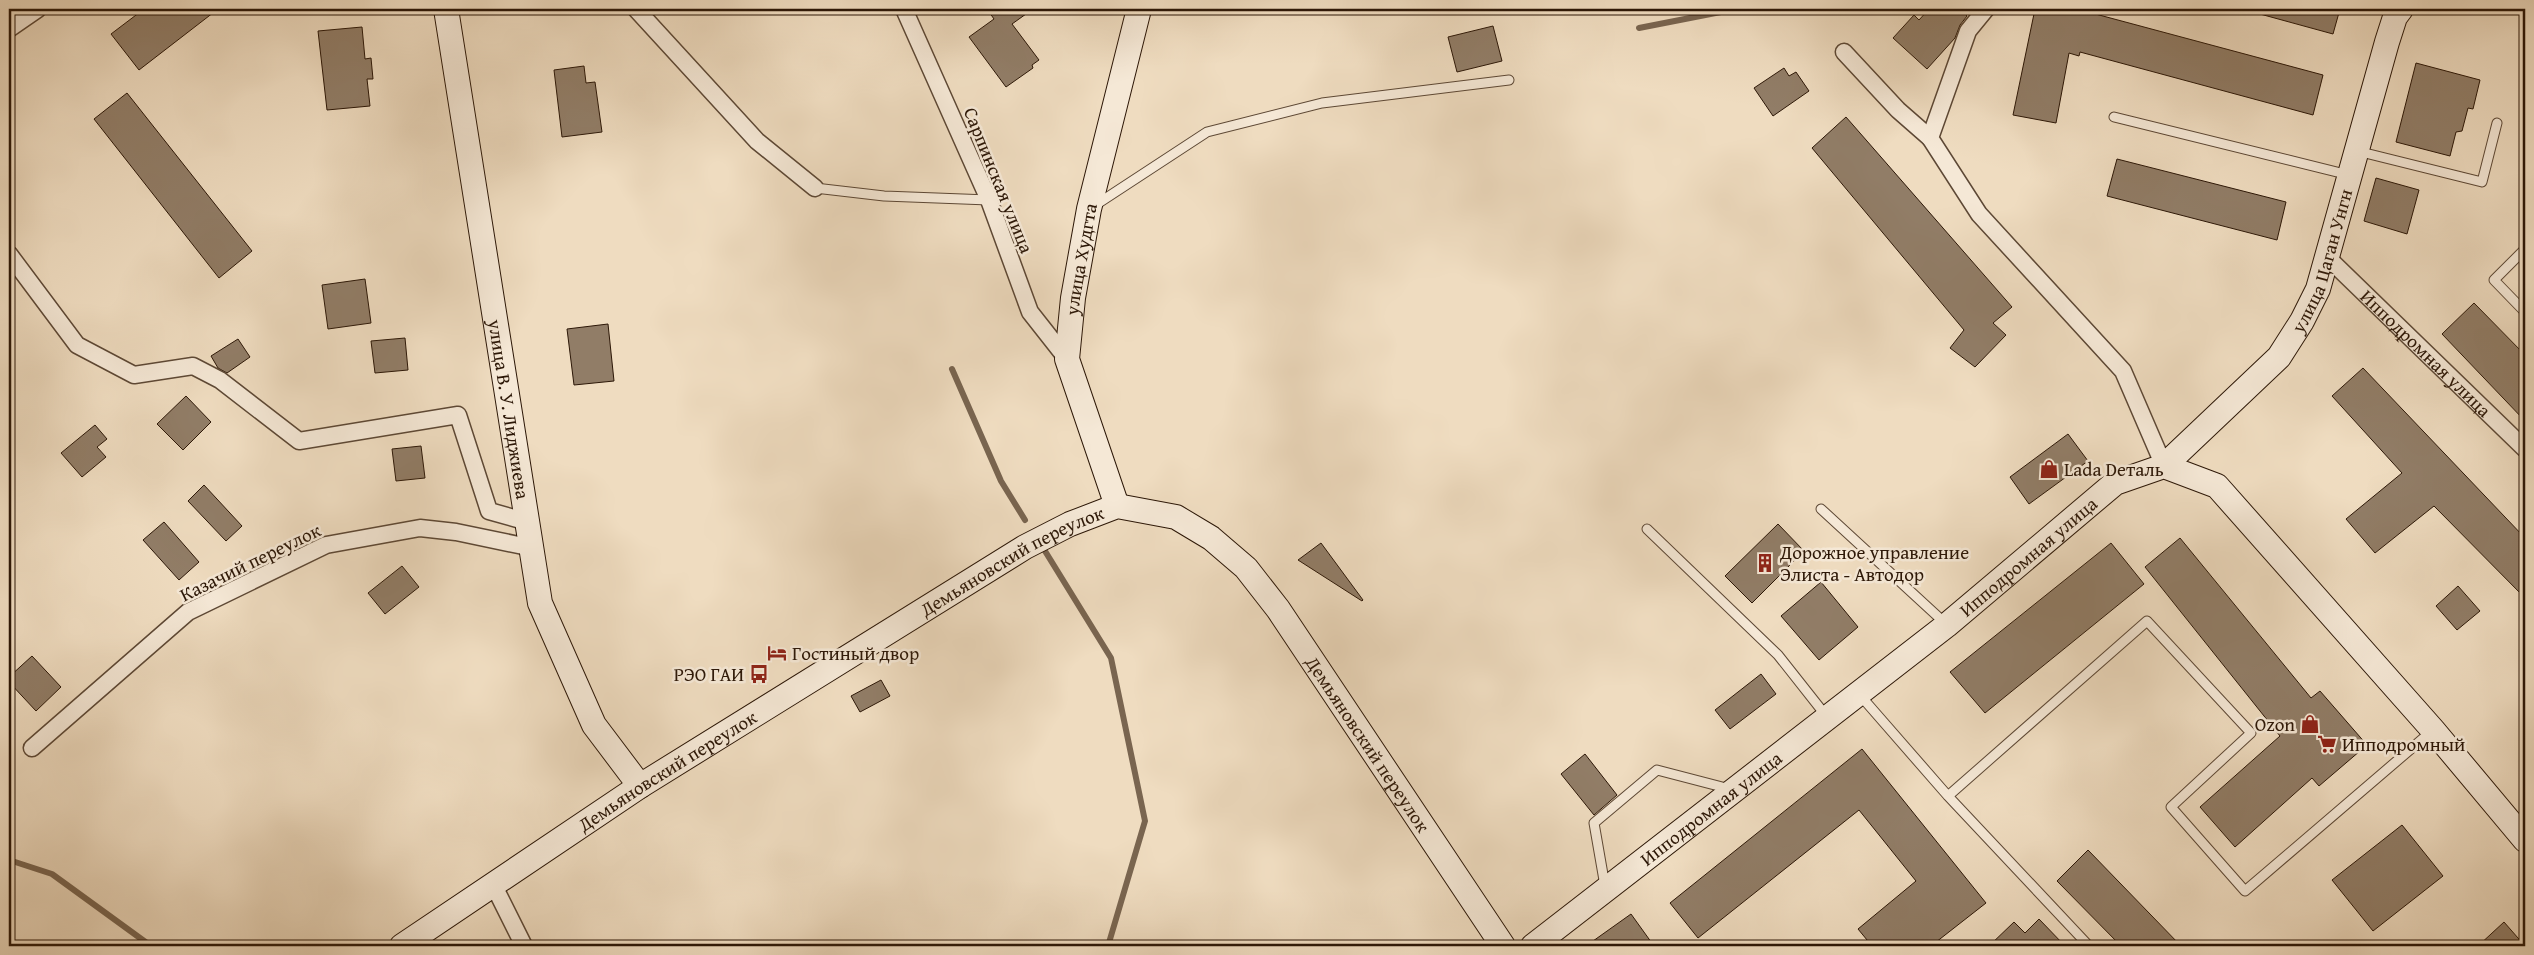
<svg xmlns="http://www.w3.org/2000/svg" width="2534" height="955" font-family="'Gentium Book Plus',serif">
<rect width="100%" height="100%" fill="#efdcc0"/>
<filter id="stains"><feTurbulence type="fractalNoise" baseFrequency=".004" numOctaves="4"/><feColorMatrix values="0 0 0 0 .2 0 0 0 0 .09 0 0 0 0 .02 0 0 0 .5 -.17"/></filter>
<radialGradient id="worn" r=".72"><stop offset=".6" stop-color="#630" stop-opacity="0"/><stop offset="1" stop-color="#630" stop-opacity=".3"/></radialGradient>
<g fill="none" stroke-linecap="round" stroke-linejoin="round">
<path stroke="#796550" stroke-width="6" d="M1639,28L1736,9
M952,369L1001,481L1025,520
M1045,551L1111,658L1145,821L1108,946
M9,860L52,874L151,946"/>
</g>
<path fill="#917d67" stroke="#2c1707" d="M144,9H218L139,70L111,34Z
M987,9H1033L1012,24L1039,60L1032,65L1033,68L1006,87L969,37L994,19Z
M1929,9H1960L1967,16L1960,25L1955,38L1927,69L1893,38L1914,15L1919,20Z
M2035,9H2089L2088,12L2323,75L2313,115L2080,52L2079,56L2069,53L2056,123L2013,115Z
M2260,9H2340L2333,34L2260,14Z
M1493,26L1502,61L1457,72L1448,37Z
M362,27L365,59L371,58L373,79H367L370,106L327,110L318,31Z
M2416,63L2480,80L2473,109L2468,108L2462,131L2456,132L2450,156L2396,142Z
M584,66L586,83L595,82L602,132L562,137L554,70Z
M1784,68L1789,76L1796,72L1809,91L1773,116L1754,88Z
M127,93L252,251L219,278L94,119Z
M1846,117L2012,307L1993,323L2006,335L1975,367L1950,348L1964,330L1812,148Z
M2117,159L2286,202L2277,240L2107,196Z
M2376,178L2419,190L2407,234L2364,221Z
M365,279L371,323L328,329L322,285Z
M2474,303L2525,355V421L2442,334Z
M608,324L614,381L574,385L567,329Z
M405,338L408,370L375,373L371,341Z
M238,339L250,357L227,373L218,368L211,356Z
M2363,368L2525,538V598L2434,506L2375,553L2346,519L2402,473L2332,396Z
M186,396L211,422L183,450L157,424Z
M95,425L107,439L97,447L106,457L82,477L61,453Z
M2068,434L2088,461L2029,504L2010,477Z
M421,446L425,478L396,481L392,449Z
M204,485L242,526L226,541L188,501Z
M164,522L199,562L179,580L143,540Z
M1778,524L1804,551L1752,603L1725,576Z
M2180,538L2311,698L2320,691L2367,745L2319,786L2312,778L2235,847L2200,807L2280,736L2145,567Z
M1321,543L1363,600L1362,601L1298,560Z
M2111,543L2144,584L1985,713L1950,672Z
M402,566L419,587L385,614L368,593Z
M1821,582L1858,627L1819,660L1781,616Z
M2458,586L2480,611L2457,630L2436,606Z
M32,656L61,687L36,711L9,682V677Z
M1761,674L1776,694L1730,729L1715,710Z
M881,680L890,696L860,712L851,696Z
M1862,749L1986,903L1931,946H1872L1858,929L1916,881L1859,810L1698,938L1670,903Z
M1585,754L1617,795L1594,815L1561,774Z
M2402,825L2443,876L2373,931L2332,880Z
M2088,850L2181,946H2121L2057,881Z
M1631,914L1654,946H1586Z
M2039,919L2065,946H1989L2014,922L2025,933Z
M2504,922L2525,946H2478Z"/>
<g fill="none" stroke-linecap="round" stroke-linejoin="round">
<g stroke="#5d4835" stroke-width="11">
<path id="lane" d="M2114,117L2349,175
M2357,151L2482,182L2497,123
M815,188L884,196L989,200
M1094,206L1207,132L1322,103L1509,80
M2525,249L2494,280L2525,312
M1821,509L1946,624
M1647,529L1778,655L1827,717
M1859,694L1948,796L2089,946
M1948,796L2147,621L2251,733L2171,807L2245,891L2433,730
M1605,886L1594,823L1657,770L1730,789"/>
</g>
<g stroke="#5d4835" stroke-width="19">
<g id="street">
<path d="M636,9L757,141L815,188"/>
<path d="M904,9L989,200L1030,312L1067,359"/>
<path d="M1986,9L1968,31L1930,138L1979,214L2123,371L2164,466"/>
<path d="M9,29L38,9"/>
<path d="M1844,52L1898,110L1930,138"/>
<path d="M9,254L77,345L134,375L193,366L220,380L299,441L458,415L489,511L528,522"/>
<path id="s1" d="M2327,257L2525,449"/>
<path d="M32,748L188,612L326,545L420,528L456,532L533,548"/>
<path d="M493,884L524,946"/>
</g>
</g>
<g stroke="#2c1707" stroke-width="26">
<g id="secondary">
<path id="s2" d="M446,9L540,603L594,725L640,786"/>
<path id="s3" d="M2164,466L2279,357L2302,321L2318,289L2387,42L2395,17L2401,9"/>
<path id="s4" d="M1117,506L1067,359L1073,298L1089,209L1139,9"/>
<path id="s5" d="M402,946L640,786L1025,547L1070,524L1117,506L1176,517L1211,538L1246,568L1278,609L1503,946"/>
<path id="s6" d="M1533,946L1947,625L2115,483L2164,466L2217,486L2433,730L2525,840"/>
</g>
</g>
<use href="#lane" stroke="#f5e8d6" stroke-width="9"/>
<use href="#street" stroke="#f5e8d6" stroke-width="16"/>
<use href="#secondary" stroke="#f5e8d6" stroke-width="24"/>
</g>
<defs>
<g id="shop-bare" transform="scale(1.5)"><path d="M-5-2.5h2.3a2.7 3.5 0 0 1 5.4 0H5L5.5 6h-11ZM-1.5-2.5h3a1.5 2.3 0 0 0-3 0Z" fill="#8f2418" stroke="#f5e8d6" stroke-width="2.5" paint-order="stroke"/></g>
<g id="building-bare" transform="scale(1.5)"><path d="M-4-6H4V6H1V3H-1V6H-4ZM-2.5-4.3h1.7v1.8h-1.7ZM.8-4.3h1.7v1.8H.8ZM-2.5-1h1.7V.8h-1.7ZM.8-1h1.7V.8H.8Z" fill="#8f2418" stroke="#f5e8d6" stroke-width="2.5" paint-order="stroke"/></g>
<g id="hotel-bare" transform="scale(1.5)"><path d="M-6-4.5h1.5V1H6V5H4.5V3h-9V5H-6ZM-4 0a1.8 1.8 0 1 1 3.6 0ZM.5 0V-2.5h3Q6-2.5 6 0Z" fill="#8f2418" stroke="#f5e8d6" stroke-width="2.5" paint-order="stroke"/></g>
<g id="bus-bare" transform="scale(1.5)"><path d="M-5-6H5V4H4V6H2V4H-2V6H-4V4H-5ZM-3.5-4V0h7V-4ZM-3.5 1.2v1.5H-2V1.2ZM2 1.2v1.5H3.5V1.2Z" fill="#8f2418" stroke="#f5e8d6" stroke-width="2.5" paint-order="stroke"/></g>
<g id="supermarket-bare" transform="scale(1.5)"><path d="M-6-5.5h2.5l.6 2H6L4.5 2H-2.5L-4.4-4H-6ZM-1.5 3.2a1.3 1.3 0 1 0 .1 0ZM3 3.2a1.3 1.3 0 1 0 .1 0Z" fill="#8f2418" stroke="#f5e8d6" stroke-width="2.5" paint-order="stroke"/></g>
</defs>
<g fill-rule="evenodd">
<use href="#shop-bare" x="2049" y="469"/>
<use href="#building-bare" x="1765" y="563"/>
<use href="#hotel-bare" x="777" y="653"/>
<use href="#bus-bare" x="759" y="674"/>
<use href="#shop-bare" x="2310" y="724"/>
<use href="#supermarket-bare" x="2327" y="744"/>
</g>
<g text-anchor="middle" dominant-baseline="central" stroke-width="5" stroke-linejoin="round" paint-order="stroke">
<g font-size="19" fill="#2c1707" stroke="#f5e8d6">
<text transform="translate(999 180) rotate(68)">Сарпинская улица</text>
<text stroke="none"><textPath href="#s4" startOffset="256">улица Худгта</textPath></text>
<text stroke="none"><textPath href="#s3" startOffset="265">улица Цаган Унгн</textPath></text>
<text stroke="none"><textPath href="#s1" startOffset="138">Ипподромная улица</textPath></text>
<text stroke="none"><textPath href="#s2" startOffset="405">улица В. У. Лиджиева</textPath></text>
<text stroke="none"><textPath href="#s6" startOffset="630">Ипподромная улица</textPath></text>
<text transform="translate(250 562) rotate(-26)">Казачий переулок</text>
<text stroke="none"><textPath href="#s5" startOffset="722">Демьяновский переулок</textPath></text>
<text stroke="none"><textPath href="#s5" startOffset="1202">Демьяновский переулок</textPath></text>
<text stroke="none"><textPath href="#s5" startOffset="318">Демьяновский переулок</textPath></text>
<text stroke="none"><textPath href="#s6" startOffset="225">Ипподромная улица</textPath></text>
</g>
<g font-size="19" fill="#2c1707" stroke="#f5e8d6" text-anchor="start">
<text x="2064" y="469">Lada Dеталь</text>
<text x="1780" y="552">Дорожное управление<tspan x="1780" dy="22">Элиста - Автодор</tspan></text>
<text x="792" y="653">Гостиный двор</text>
<text x="744" y="674" text-anchor="end">РЭО ГАИ</text>
<text x="2295" y="724" text-anchor="end">Ozon</text>
<text x="2342" y="744">Ипподромный</text>
</g>
</g>
<rect width="2534" height="955" fill="none" stroke="#efdcc0" stroke-width="30"/>
<rect x="10" y="10" width="2514" height="935" fill="none" stroke="#2c1707" stroke-width="2.5"/>
<rect x="15" y="15" width="2504" height="925" fill="none" stroke="#2c1707"/>
<rect width="100%" height="100%" filter="url(#stains)"/>
<rect width="100%" height="100%" fill="url(#worn)"/>
</svg>
